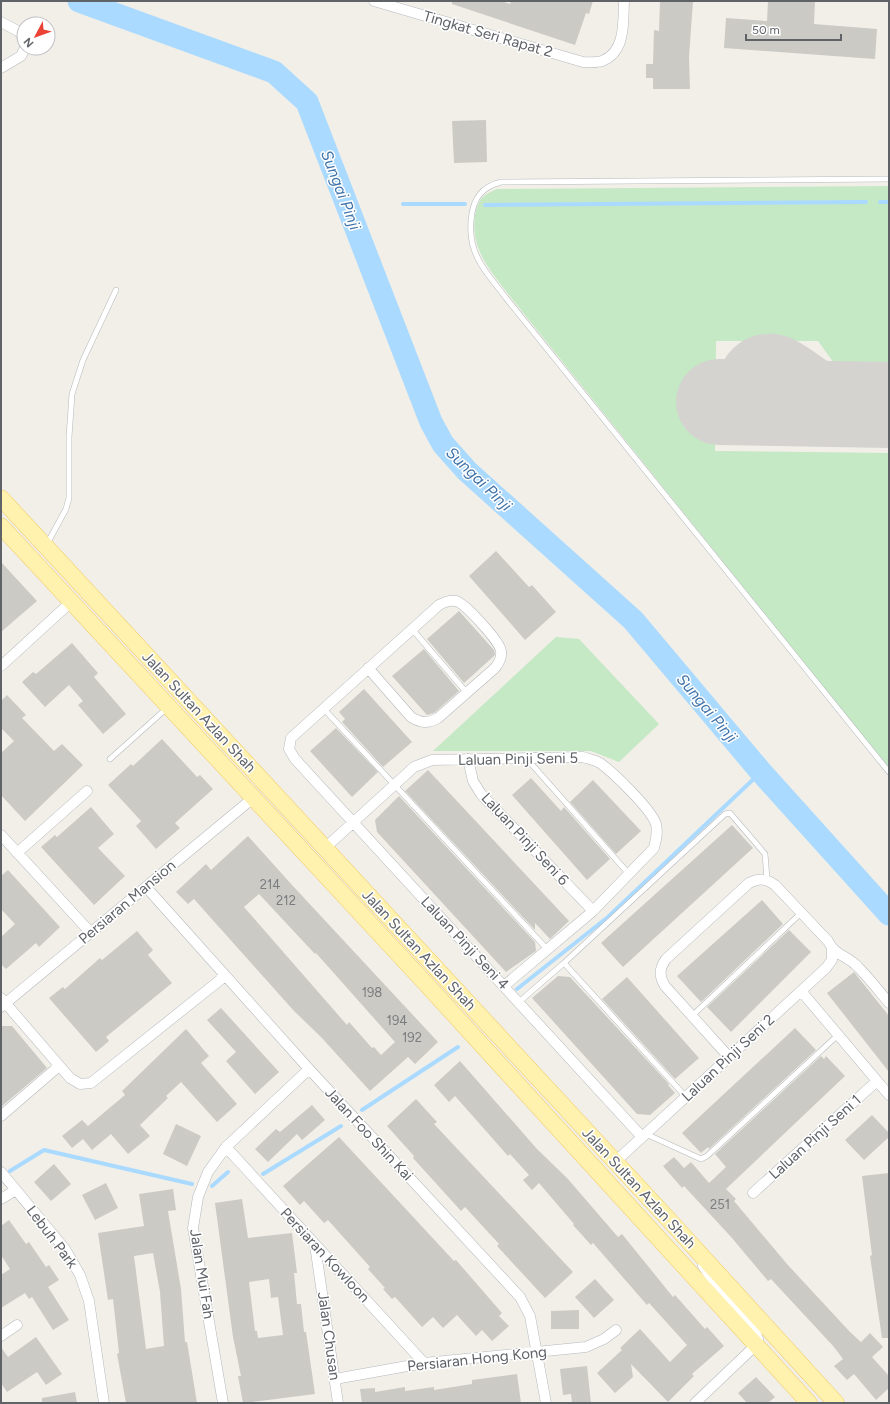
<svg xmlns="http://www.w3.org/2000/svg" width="890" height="1404" font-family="Figtree,sans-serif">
<rect width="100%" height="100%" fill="#f1efe8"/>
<path fill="#c5e8c5" d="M889,186V365L834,363L818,341H716L715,451L889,453V769L509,295C491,271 470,249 475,216C476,210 478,201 483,197C487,193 493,191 497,189Z
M556,637L579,639L659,724L619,762L591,751H433Z"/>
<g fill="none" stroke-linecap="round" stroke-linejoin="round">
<path stroke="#aadaff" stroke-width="4" d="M880,202H889
M403,204H465
M485,205L866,202
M517,989L608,917L761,772
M362,1110L458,1047
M10,1171L44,1150L192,1184
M263,1174L341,1126
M212,1186L228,1172"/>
<path stroke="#aadaff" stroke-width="23" d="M79,1L274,72L307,102L431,422L443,444L467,471L633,620L761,772L889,914"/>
<path stroke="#d4d3d0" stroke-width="34" d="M889,403C869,397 848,392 829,382C813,374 792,353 774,351C728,346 715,418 761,426C780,429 801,418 820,414C843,410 866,408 889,405"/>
<path stroke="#d4d3d0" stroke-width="86" d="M719,402L889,405"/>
</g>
<path fill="#cccac5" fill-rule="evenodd" d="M452,1H501L510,4L511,1H593L589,14L586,13L575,45L452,4Z
M660,1H693L689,57L690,89H653V78H646V64H653L654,30L659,31Z
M768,1H815L814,24L877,29L875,59L724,48L726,18L767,21Z
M486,120L487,162L454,163L452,121Z
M496,551L529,587L532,585L556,612L525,640L469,576Z
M1,562L37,601L1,632Z
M459,611L494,650L495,654L494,656L464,683L427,639Z
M72,643L98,673L94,677L126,714L103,734L78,705L83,701L69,685L45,707L22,682L33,672L36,674Z
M424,649L459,691L434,713L427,715L392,676Z
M364,689L412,742L383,767L342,722L345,719L339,712Z
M7,695L26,715L22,718L54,751L62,744L83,765L25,821L1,795V753L14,741L1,728V701Z
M336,728L378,772L352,797L310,751Z
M162,739L197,777L200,775L213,789L175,823L180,828L156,849L136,826L141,821L108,785L131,764L133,766Z
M428,770L569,921L550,939L535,923V930L405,791Z
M531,778L561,811L564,807L610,859L587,880L512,795Z
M593,780L641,831L616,854L570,802Z
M399,796L535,942L536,951L506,972L377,832L375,820Z
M91,807L114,834L98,848L125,876L94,905L41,847L55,835L57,837Z
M732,825L753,848L623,967L601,943Z
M248,836L292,885L438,1042L415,1064L408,1057L370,1091L321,1037L294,1011L194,899L188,904L176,892L206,864L211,870ZM259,894L315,954L316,953L395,1042L381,1055L374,1047L372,1048L349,1022L347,1025L244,907Z
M8,870L60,927L39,947L36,943L6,969L1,964V937L15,924L1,909V876Z
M762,900L783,924L701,1002L677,976Z
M789,930L811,952L731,1032L707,1007Z
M137,931L153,950L148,955L172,983L106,1037L109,1041L96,1052L49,998L63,987L65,989L100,958L102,960Z
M854,972L889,1016V1072L827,993Z
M558,976L570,977L669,1084L668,1085L675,1093L650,1115L637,1114L532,998Z
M627,977L699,1058L675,1079L602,999Z
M221,1008L279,1072L255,1094L226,1061L236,1052L207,1020Z
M1,1026H12L47,1068L1,1107Z
M795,1028L816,1050L709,1149L708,1147L701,1153L682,1133Z
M186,1029L209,1056L201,1063L237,1104L217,1122L181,1082L166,1096L168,1098L140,1125L150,1136L128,1154L111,1134L92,1150L83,1139L72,1148L62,1136L82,1120L88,1126L125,1095L122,1091Z
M821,1056L824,1059L826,1056L845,1076L726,1189L736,1199L734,1201L787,1264L850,1332L861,1342L870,1333L883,1347L872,1357L889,1376V1388L876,1400L854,1374L847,1380L834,1366L843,1359L834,1347L771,1279L768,1281L732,1238L684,1186L682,1188L663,1166L674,1157L684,1168L691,1162L709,1183L726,1167L715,1154Z
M460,1061L537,1149L567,1178L618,1237L622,1234L673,1297L675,1295L705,1329L707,1327L724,1346L692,1374L694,1376L668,1402L631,1364L633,1377L615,1393L597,1373L622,1350L620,1348L640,1329L670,1362L687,1345L649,1303L647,1305L593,1243L591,1245L573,1225L574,1224L539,1183L532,1190L523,1180L529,1175L510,1154L508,1156L455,1096L449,1102L434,1085Z
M416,1099L437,1122L434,1124L573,1272L545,1298L497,1246L499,1244L465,1207L461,1211L413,1158L414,1156L387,1126Z
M312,1105L325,1120L302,1140L297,1134L268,1162L255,1149L276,1129L280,1132Z
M872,1115L889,1133V1137L864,1160L845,1140Z
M176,1124L201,1136L187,1166L163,1154Z
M339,1137L454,1261L456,1260L502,1313L499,1316L509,1326L492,1341L482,1330L476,1336L457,1315L443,1328L433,1317L422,1327L395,1297L392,1299L383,1289L385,1288L368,1269L370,1267L328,1220L324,1223L304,1201L300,1205L283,1186Z
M54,1164L71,1184L51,1201L34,1182Z
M889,1173V1338H882L870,1256L872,1255L862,1176Z
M106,1183L118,1208L95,1220L82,1195Z
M173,1189L176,1210L168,1211L181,1289L185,1342H187L197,1403H126L117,1354L119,1353L113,1299L108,1300L98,1233L144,1226L139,1194ZM153,1253L160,1292L164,1346L146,1349L134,1256Z
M242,1199L248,1238L292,1233L297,1273H294L297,1304H301L304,1332H306L315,1394L243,1403L238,1376H241L233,1337L215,1203ZM269,1279L271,1298L278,1297L283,1335L258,1338L257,1331H255L249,1282Z
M9,1220L26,1244L29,1242L46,1267L49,1265L59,1280L48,1287L69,1320L53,1330L32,1297L29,1299L25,1293L1,1308V1275L10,1269L1,1255V1226Z
M595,1279L614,1300L594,1318L575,1297Z
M579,1310V1329H551V1311Z
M36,1337L62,1374L46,1385L37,1372L7,1392L1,1383V1347L8,1357Z
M587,1366L591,1403H572L571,1394L563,1395L560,1369Z
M517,1374L521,1403H362L360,1389L375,1388V1392L405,1387V1391L434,1387V1390L472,1384V1380Z
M756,1377L775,1397L768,1403H747L738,1393Z
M75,1392L77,1403H42V1398Z"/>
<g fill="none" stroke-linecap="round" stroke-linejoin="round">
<g stroke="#b5b8bc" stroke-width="6">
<path id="lane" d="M889,179L501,182C493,184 485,188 480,194C469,207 469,234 474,249C479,266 495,283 506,298L889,772
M47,544L66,509L69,498V437L72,394L83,360L116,290
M412,629L467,693
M323,708L548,950
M110,759L167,708
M527,759L629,874
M519,1002L564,963
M692,1016L801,913
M686,1097L564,963L725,814L730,813L765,854L767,879
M646,1134L701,1159L707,1156L838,1035"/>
</g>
<g stroke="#b5b8bc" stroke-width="11">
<path id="street" d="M374,1L583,62C589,62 596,63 602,61C626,52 623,22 624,1
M1,22L18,31L24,37
M1,68L21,56L25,48
M1,666L71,602
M368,668L411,717C421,723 427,724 438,718L495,668C499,663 502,658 501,651C500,642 466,604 456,601C449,600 445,602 439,605L291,738L289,749L295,759L642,1137
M468,759L473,781L481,794L593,911
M1,835L91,933
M325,848L414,767L432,760L583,757C588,759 595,760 600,763C614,773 651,809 656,824C658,833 656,840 654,848L593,911L504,986
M17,853L87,791
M146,887L309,1069L520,1297L530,1316L546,1403
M801,991L889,1095
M1,998L70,1078L80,1084L91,1083L225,976
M1,1007L253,798
M729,1057L665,986C659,976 659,969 666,959L749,883C759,878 765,878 775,885L828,941C835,956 847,955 858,967C869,978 879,991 889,1003
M1,1116L59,1066
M226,1147L424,1363
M615,1162L826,968L832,960V950
M1,1172L65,1249L80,1275L89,1301L104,1403
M753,1193L877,1081
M1,1199L16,1190
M315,1245L338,1403
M1,1336L17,1325
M335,1379L424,1363L586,1347L604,1339L616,1330
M223,1403L193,1228L198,1197L208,1172L226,1147L309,1069
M695,1403L756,1345L758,1339L754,1327L711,1278L703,1266"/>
</g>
<g stroke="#f2c960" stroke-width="17">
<path id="primary" d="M1,498L670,1221L836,1403
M1,526L427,985L809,1403"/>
</g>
<use href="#lane" stroke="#fff" stroke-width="5"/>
<use href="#street" stroke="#fff" stroke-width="10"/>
<use href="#primary" stroke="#fff2af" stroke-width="16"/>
</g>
<g text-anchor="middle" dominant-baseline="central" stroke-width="3" stroke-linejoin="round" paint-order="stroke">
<g font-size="13" fill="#7a7d7f">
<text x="270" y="884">214</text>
<text x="286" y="900">212</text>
<text x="372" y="992">198</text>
<text x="397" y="1020">194</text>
<text x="412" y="1037">192</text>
<text x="720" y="1204">251</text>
</g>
<g font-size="15" fill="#5f6368" stroke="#fff">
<text transform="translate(488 34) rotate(16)">Tingkat Seri Rapat 2</text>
<text transform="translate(199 712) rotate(47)">Jalan Sultan Azlan Shah</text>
<text transform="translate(518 759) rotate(-1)">Laluan Pinji Seni 5</text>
<text transform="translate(525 839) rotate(47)">Laluan Pinji Seni 6</text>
<text transform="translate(127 902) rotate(-40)">Persiaran Mansion</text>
<text transform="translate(465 943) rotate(47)">Laluan Pinji Seni 4</text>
<text transform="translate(419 950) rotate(47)">Jalan Sultan Azlan Shah</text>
<text transform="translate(728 1058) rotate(-43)">Laluan Pinji Seni 2</text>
<text transform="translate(369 1134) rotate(47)">Jalan Foo Shin Kai</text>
<text transform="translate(815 1137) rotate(-42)">Laluan Pinji Seni 1</text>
<text transform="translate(639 1188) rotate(47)">Jalan Sultan Azlan Shah</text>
<text transform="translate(52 1237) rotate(53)">Lebuh Park</text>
<text transform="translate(325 1255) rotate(47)">Persiaran Kowloon</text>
<text transform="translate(202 1274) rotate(81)">Jalan Mui Fah</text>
<text transform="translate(329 1336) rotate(82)">Jalan Chusan</text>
<text transform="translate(477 1359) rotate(-6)">Persiaran Hong Kong</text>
</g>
<g font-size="16" font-style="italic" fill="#4174aa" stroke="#fff">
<text transform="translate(341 190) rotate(69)">Sungai Pinji</text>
<text transform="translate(479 479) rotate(44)">Sungai Pinji</text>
<text transform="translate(707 708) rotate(50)">Sungai Pinji</text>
</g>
</g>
<rect width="890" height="1404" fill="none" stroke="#5f6368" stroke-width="4"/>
<g transform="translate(36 36) rotate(229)"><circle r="19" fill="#ffffff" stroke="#bfc1c3"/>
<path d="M0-3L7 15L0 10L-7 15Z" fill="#ea4335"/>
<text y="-6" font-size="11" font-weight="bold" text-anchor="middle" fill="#5f6368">N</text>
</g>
<path d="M746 34v6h95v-6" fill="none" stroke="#5f6368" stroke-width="2"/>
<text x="752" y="34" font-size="12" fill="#5f6368" stroke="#ffffff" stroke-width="3" paint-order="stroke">50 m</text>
</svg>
